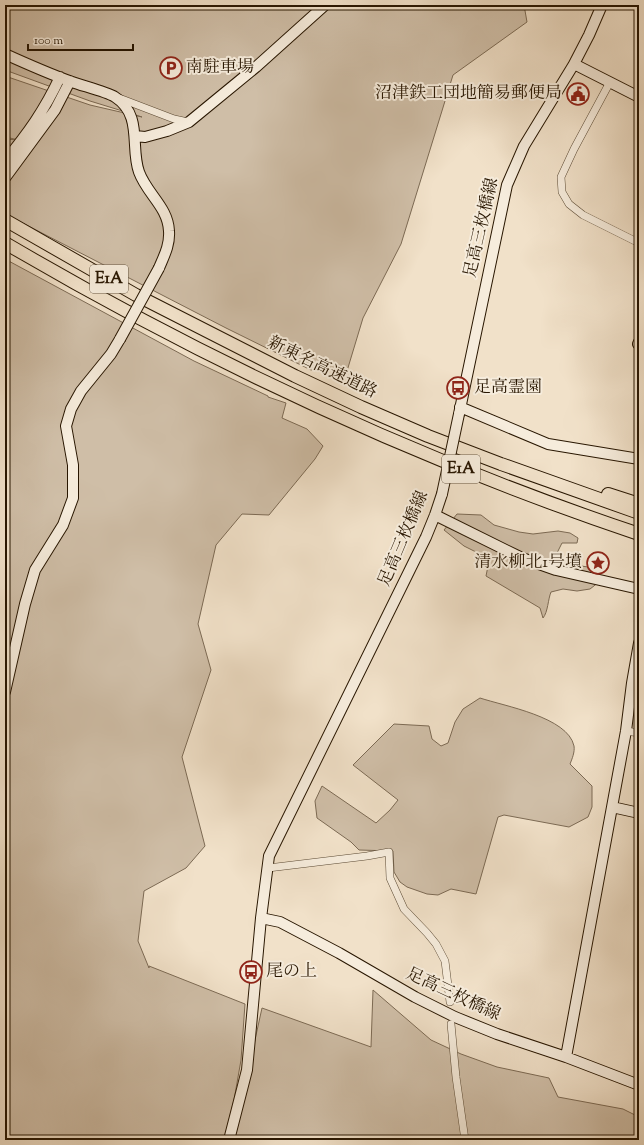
<svg xmlns="http://www.w3.org/2000/svg" width="644" height="1145" font-family="'Sorts Mill Goudy','Noto Serif JP',serif">
<rect width="100%" height="100%" fill="#f1e1c9"/>
<filter id="stains"><feTurbulence type="fractalNoise" baseFrequency=".005" numOctaves="4"/><feColorMatrix values="0 0 0 0 .2 0 0 0 0 .09 0 0 0 0 .02 0 0 0 .5 -.17"/></filter>
<radialGradient id="worn" r=".72"><stop offset=".6" stop-color="#630" stop-opacity="0"/><stop offset="1" stop-color="#630" stop-opacity=".3"/></radialGradient>
<path fill="#cfbea7" stroke="#7c6a54" d="M5,5H524L527,22L453,75L401,244L363,318L347,371L311,370L226,328L5,214V139L19,140L5,137V76L90,105L142,117L90,101L5,70Z
M5,259L194,361L268,396V397L286,403L282,418L307,429L323,446L315,459L269,515L242,514L216,545L198,624L211,670L182,757L205,846L186,868L144,891L138,941L149,968V966L245,1004L241,1060L234,1100L224,1140H5V1007L6,968L5,963Z
M457,514L481,515L494,525L519,532L533,534L558,531L570,533L578,538L577,543H562L556,555L561,563L588,567L600,574L599,582L590,589L577,591L563,589L551,592C548,599 548,612 543,618L540,608L486,576L488,566L480,554L464,546L444,530Z
M480,698C504,706 568,717 574,746C575,752 572,759 570,764L592,786V807L588,817L569,827L504,815L498,817L476,894L451,889L438,895L427,894L407,887L400,882L394,872L393,851L359,850L351,842L317,818L315,801L322,786L376,823L390,810L398,800L353,765L394,724L429,726L432,739L441,746L448,743L455,722L463,709Z
M373,990L431,1040L461,1054L497,1067L549,1078L558,1097L623,1109L639,1117V1140H233L262,1008L371,1047Z"/>
<g fill="none" stroke-linecap="round" stroke-linejoin="round">
<g stroke="#5a4933" stroke-width="8">
<path id="street" d="M610,82L574,149L561,177L562,192L569,204L583,215L639,243
M119,98L174,119L188,122
M626,731L639,733
M268,868L367,856L389,852L390,878L404,909L427,933L436,944L445,961L450,1002
M451,1024L456,1077L465,1140"/>
</g>
<g stroke="#281601" stroke-width="12">
<path id="secondary" d="M5,54C27,64 50,74 72,82C83,86 107,92 115,97C143,115 130,147 139,172C147,194 168,207 169,231C170,245 164,256 159,268
M574,64L639,97
M135,136L145,137L167,131L189,122L256,67L325,5
M5,161C28,133 44,111 60,77
M5,178L55,110L70,81
M638,344L639,342
M460,407L548,444L639,459
M459,414L507,185L524,146L574,64L589,35L602,5
M435,515L522,558L556,570L639,589
M5,692L25,604L35,570L63,525L73,498V465L66,426L71,409L81,391L111,354L120,339
M612,807L639,813
M261,918L280,922L339,953L415,997L455,1017L497,1034L566,1057L639,1085
M566,1057L626,731L632,683L639,643
M229,1140L247,1070L261,918L269,856L426,537L435,515L442,494"/>
</g>
<g stroke="#281601" stroke-width="14">
<path id="highway" d="M5,220L136,295L295,376L361,407L428,436L501,464L639,513
M5,243C206,361 418,460 639,534
M608,494L639,504"/>
</g>
<use href="#street" stroke="#f6ecdc" stroke-width="7"/>
<use href="#secondary" stroke="#f6ecdc" stroke-width="10"/>
<use href="#highway" stroke="#f1e1c9" stroke-width="12"/>
<g stroke="#281601" stroke-width="12" stroke-linecap="butt">
<path id="secondary-bridge" d="M120,339L159,268
M442,494L459,414"/>
</g>
<use href="#secondary-bridge" stroke="#f6ecdc" stroke-width="10"/>
</g>
<defs>
<g id="parking-ring" transform="scale(1.15)"><circle r="9.5" fill="#f6ecdc" stroke="#8f2418" stroke-width="1.5"/><path d="M-3.5-5.5H1a3.5 3.5 0 0 1 0 7H-1V5.5H-3.5ZM-1-3.4V-.6H.8a1.4 1.4 0 0 0 0-2.8Z" fill="#8f2418"/></g>
<g id="civic-ring" transform="scale(1.15)"><circle r="9.5" fill="#f6ecdc" stroke="#8f2418" stroke-width="1.5"/><path d="M-.6-6.5H3V-4.5H.6V-3L4-1V1h2V6H-6V1h2V-1L-.6-3ZM-1.2 2.5V6h2.4V2.5Z" fill="#8f2418"/></g>
<g id="bus-ring" transform="scale(1.15)"><circle r="9.5" fill="#f6ecdc" stroke="#8f2418" stroke-width="1.5"/><path d="M-5-6H5V4H4V6H2V4H-2V6H-4V4H-5ZM-3.5-4V0h7V-4ZM-3.5 1.2v1.5H-2V1.2ZM2 1.2v1.5H3.5V1.2Z" fill="#8f2418"/></g>
<g id="sight-ring" transform="scale(1.15)"><circle r="9.5" fill="#f6ecdc" stroke="#8f2418" stroke-width="1.5"/><path d="M0-6L1.8-2.2L6-1.7L2.9 1.2L3.7 5.4L0 3.3L-3.7 5.4L-2.9 1.2L-6-1.7L-1.8-2.2Z" fill="#8f2418"/></g>
</defs>
<g fill-rule="evenodd">
<use href="#parking-ring" x="171" y="68"/>
<use href="#civic-ring" x="578" y="94"/>
<use href="#bus-ring" x="458" y="388"/>
<use href="#sight-ring" x="598" y="563"/>
<use href="#bus-ring" x="251" y="972"/>
</g>
<g text-anchor="middle" dominant-baseline="central" stroke-width="4" stroke-linejoin="round" paint-order="stroke">
<g fill="#f6ecdc" stroke="#665643" stroke-width="1">
<rect x="90" y="265" width="38" height="28" rx="3"/>
<rect x="442" y="455" width="38" height="28" rx="3"/>
</g>
<g font-size="16" font-weight="bold" fill="#281601">
<text x="109" y="279">E1A</text>
<text x="461" y="469">E1A</text>
</g>
<g font-size="17" fill="#281601" stroke="#f6ecdc" text-anchor="start">
<text x="186" y="68">南駐車場</text>
<text x="562" y="94" text-anchor="end">沼津鉄工団地簡易郵便局</text>
<text x="474" y="388">足高霊園</text>
<text x="582" y="563" text-anchor="end">清水柳北1号墳</text>
<text x="266" y="972">尾の上</text>
</g>
<g font-size="17" fill="#281601" stroke="#f6ecdc">
<text transform="translate(482 228) rotate(-77)">足高三枚橋線</text>
<text transform="translate(322 368) rotate(26)">新東名高速道路</text>
<text transform="translate(404 539) rotate(-67)">足高三枚橋線</text>
<text transform="translate(453 995) rotate(25)">足高三枚橋線</text>
</g>
</g>
<rect width="644" height="1145" fill="none" stroke="#f1e1c9" stroke-width="20"/>
<rect x="6" y="6" width="632" height="1133" fill="none" stroke="#281601" stroke-width="2"/>
<rect x="10" y="10" width="624" height="1125" fill="none" stroke="#281601"/>
<path d="M28 44v6h105v-6" fill="none" stroke="#281601" stroke-width="2"/>
<text x="34" y="44" font-size="12" fill="#281601" stroke="#f6ecdc" stroke-width="3" paint-order="stroke">100 m</text>
<rect width="100%" height="100%" filter="url(#stains)"/>
<rect width="100%" height="100%" fill="url(#worn)"/>
</svg>
